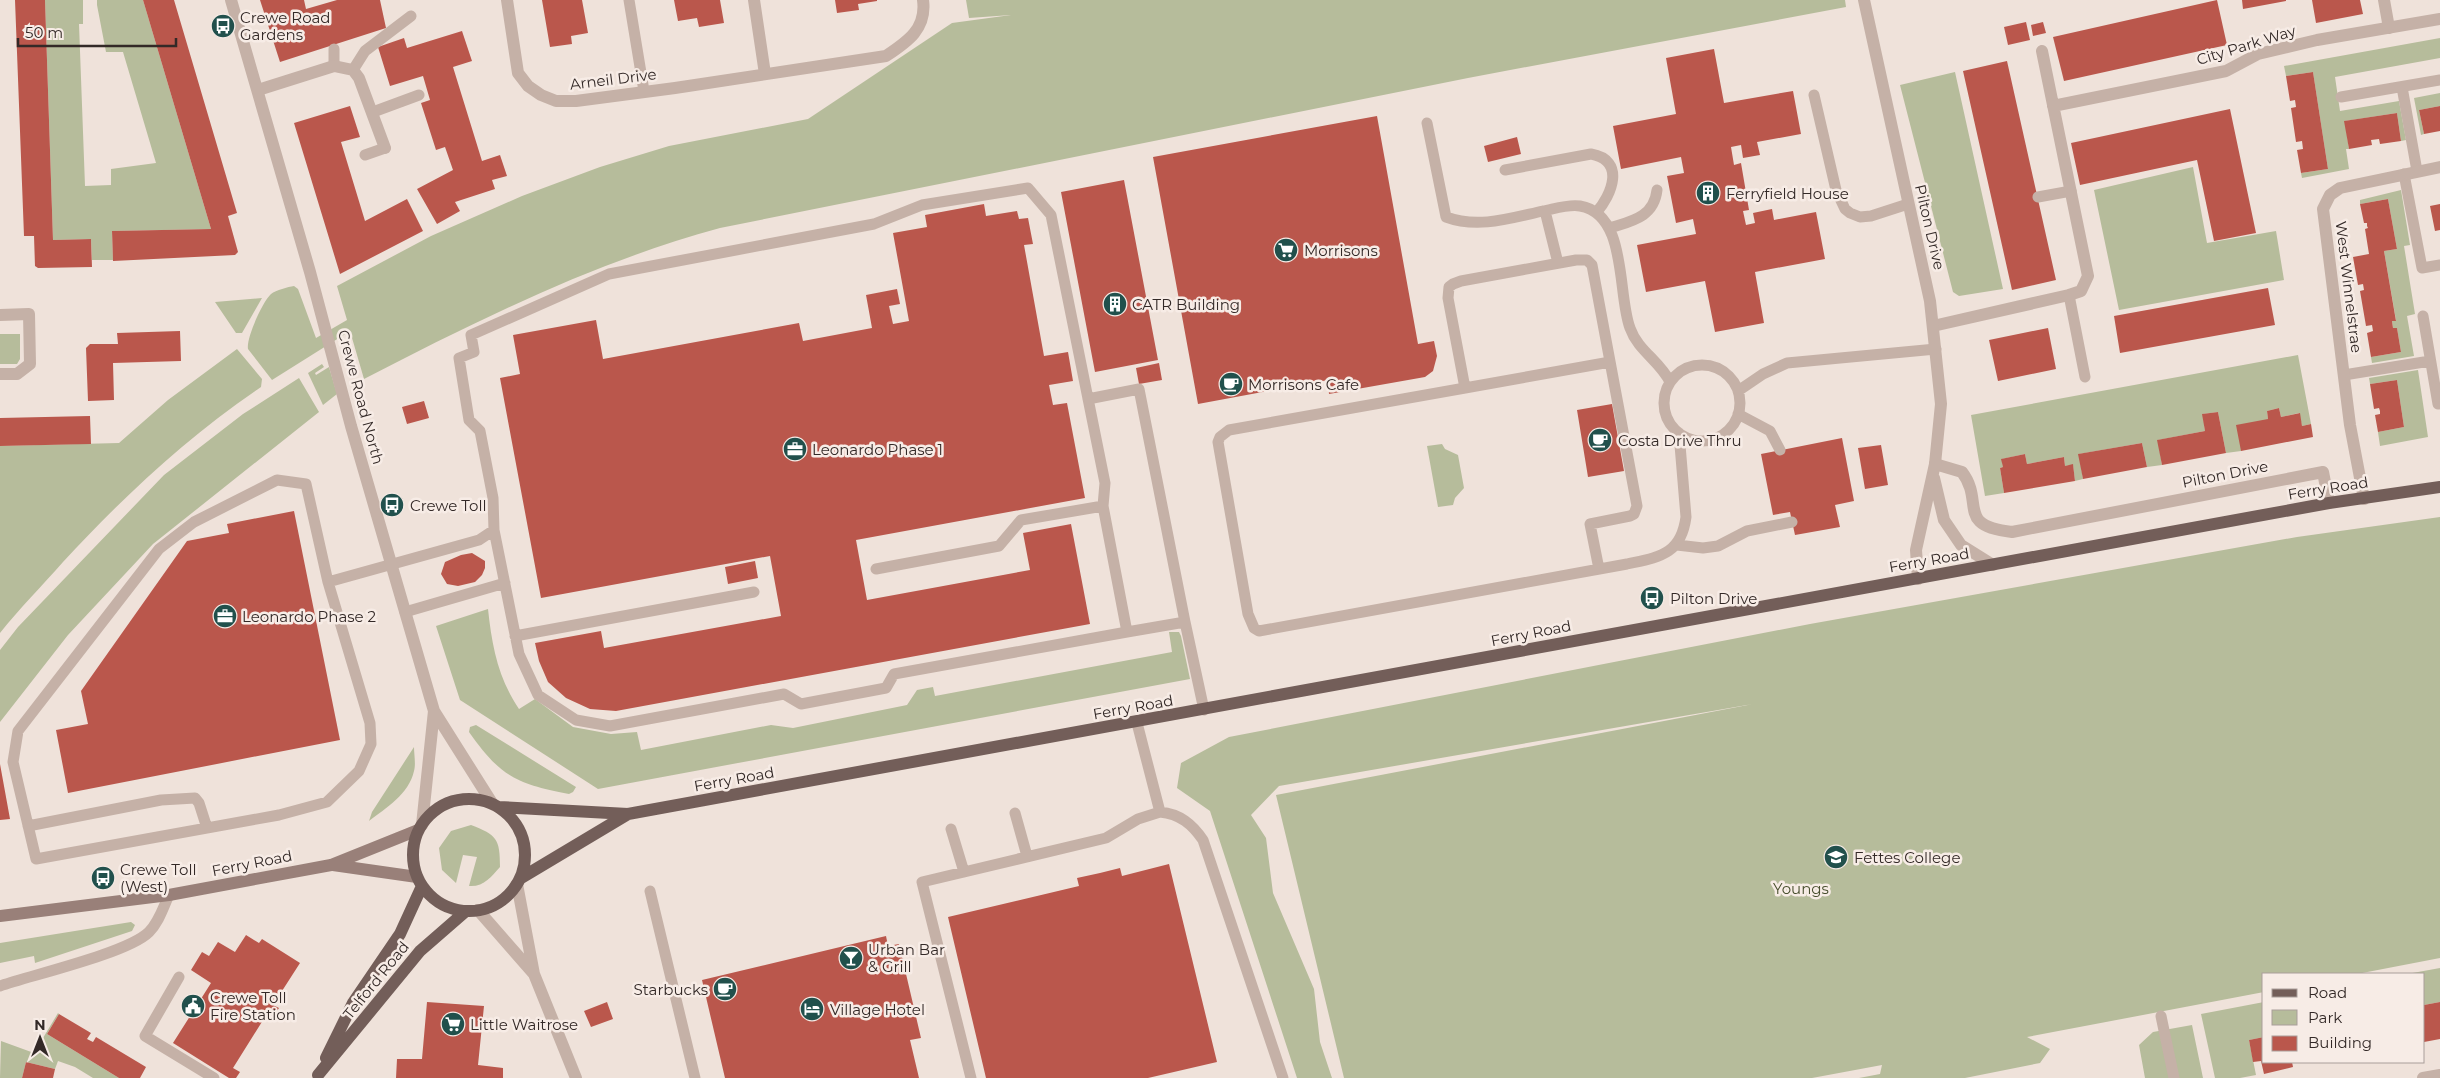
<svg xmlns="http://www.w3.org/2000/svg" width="2440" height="1078" font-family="Montserrat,sans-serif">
<rect width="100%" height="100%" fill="#efe2da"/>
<path fill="#b6bc9b" d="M45,0H83V24H79L85,186L111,185V169L156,163L123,52H106L97,5V0H143L211,229L112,231L113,260H92L91,239L53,240Z
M966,0H1845L1846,7L1468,78L720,228C595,262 478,320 364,379L350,331L272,380L248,349C246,338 263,301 271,294C276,290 288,287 294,286L298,289L316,338L347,320L337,286L431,236L522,196L600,167L669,146L808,119L952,23L1011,15L969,18Z
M2440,38V58L2335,77L2340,111L2399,101L2406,140L2401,141L2397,113L2345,121L2349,149H2346L2349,169L2302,178L2301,173L2328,169L2313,72L2286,76L2284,66Z
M1955,72L2003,289L1959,296L1953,292L1900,85Z
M2440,93V106L2419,110L2424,134L2421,135L2414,98Z
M2193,167L2207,243L2276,231L2284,280L2119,310L2094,190Z
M2401,190L2410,245L2404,246L2415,314L2407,316L2414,356L2372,363L2371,357L2401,352L2397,328H2393L2392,321L2396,320L2384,251L2397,249L2388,199L2360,204V200Z
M262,298L242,333H236L215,302Z
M0,334H20V359L17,364H0Z
M237,349L262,379L261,387C187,437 123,497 63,562C42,586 19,609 0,633V446L119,443L168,400Z
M2298,355L2311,424L2302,426L2299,413L2281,417L2279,408L2267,411L2268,419L2241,451L2226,453L2218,412L2203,414L2205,431L2158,440L2162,465L2147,467L2142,443L2079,454L2083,479L2075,481L2073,465L2065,466L2064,457L2027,464L2025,454L2002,459L2003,467L2000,468L2004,493L1985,496L1971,415Z
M322,364L324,367L315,373L316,375L329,367L337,394L323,405L308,373Z
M2418,370L2428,437L2380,446L2378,432L2404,427L2397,380L2370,384L2369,378Z
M299,378L319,412L153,544L68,635L0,722V650L18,627L164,475L243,414Z
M1442,444L1445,449L1458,455L1464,488L1455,498L1453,505L1438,507L1427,446Z
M2440,517V958L2357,974H2264V992L2027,1037L2050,1049L2040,1063L1965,1078H1859L1880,1074L1882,1065L1812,1078H1344L1276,795L1753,704L1279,786L1251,815L1266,838L1273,893L1314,989L1320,1042L1332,1078H1297L1210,811L1177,788L1181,763L1229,737L1810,624L2297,537Z
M488,609C492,646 498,678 519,709L535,699L573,727L611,734L637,732L641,750L771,725L793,728L907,705L917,690L933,687L935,696L1172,652L1169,632H1179L1181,636L1190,679L598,789L460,700L436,626Z
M476,725L576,787L573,792L569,794C516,784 500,776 469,732L470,727Z
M414,747C414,754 416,764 414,771C409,794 386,808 369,821L372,812Z
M471,825C497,835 500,839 500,867C491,877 484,887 469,886L477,857L463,855L456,883L442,870L439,848L451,831Z
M131,922L135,925L132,931L35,963L34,956L0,963V943Z
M2440,968V1002L2424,1005V974H2407Z
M2264,1002V1037L2249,1040L2256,1075L2240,1078H2215L2201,1014Z
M58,1013L59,1014L47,1034L119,1078H93L75,1067L58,1061L55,1069L26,1062L22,1078H0L1,1041L34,1053Z
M2192,1025L2203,1078H2145L2139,1045L2153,1032Z"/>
<path fill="#ba574c" d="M15,0H45L53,240L91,239L92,267L38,268L35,266L34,236H24Z
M143,0H174L237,213L228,216L238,252L235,255L113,261L112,231L211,229Z
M260,0H304L306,9L337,0H380L386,28L280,62Z
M542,0H582L588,33L571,36L572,44L550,47Z
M674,0H720L724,23L699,27L697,18L678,21Z
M835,0H877V1L858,4L859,10L837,13Z
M2217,0L2227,45L2064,81L2053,37Z
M2242,0H2286V1L2243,9Z
M2312,0H2360L2363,14L2316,23Z
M2026,22L2030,40L2008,45L2004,27Z
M2043,22L2046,33L2033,36L2031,25Z
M462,31L472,61L453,67L482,161L500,155L507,176L492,180L495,189L455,202L460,211L437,224L417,189L453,170L445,147L436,150L421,103L430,100L423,76L390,86L378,47L404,38L407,48Z
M1714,49L1724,103L1793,91L1801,134L1757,142L1760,155L1743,158L1741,145L1731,147L1734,165L1741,163L1749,210L1743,211L1746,225L1755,223L1753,213L1772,209L1774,220L1816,212L1825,259L1755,272L1764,323L1715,332L1705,281L1646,292L1637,245L1696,234L1693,219L1676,223L1667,176L1684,173L1681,157L1621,169L1613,126L1676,114L1666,58Z
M2007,61L2056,280L2012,290L1963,71Z
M2313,72L2328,169L2301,173L2297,150L2303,149L2302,141L2296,142L2291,108L2296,107L2295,100L2290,101L2286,76Z
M350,106L360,137L341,142L365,221L407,199L423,231L340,274L294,123Z
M2440,106V131L2424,134L2419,110Z
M2230,109L2256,233L2214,241L2197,160L2080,185L2071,143Z
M2397,113L2401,141L2380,144L2379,139L2371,140L2372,145L2349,149L2344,121Z
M1377,116L1418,344L1434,341L1437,356L1433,371L1425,377L1329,394L1328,380L1198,404L1153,157Z
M1517,137L1521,154L1488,162L1484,146Z
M1124,180L1158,360L1095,372L1061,192Z
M2388,199L2397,249L2384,251L2396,321H2392L2393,328H2397L2401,352L2371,357L2367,333L2373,331L2372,325L2366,326L2360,291L2364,290L2363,284L2358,285L2353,257L2369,254L2365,229L2368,228L2367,226V223H2364L2360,204Z
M984,204L986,216L1017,211L1019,219L1028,218L1033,244L1024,245L1044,356L1068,352L1073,381L1049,385L1053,405L1067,403L1085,498L856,540L867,600L1030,570L1023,533L1071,524L1090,624L616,711L590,709L566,698L548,682L539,661L535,643L601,631L604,648L781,616L770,556L541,598L500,378L520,374L513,335L596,320L603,359L799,323L803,341L872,328L866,295L897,289L900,304L889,306L893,324L909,321L893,233L927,227L925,215Z
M2440,204V230L2435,231L2430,206Z
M2268,288L2275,325L2120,353L2114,316Z
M2048,328L2056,369L1998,381L1989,340Z
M180,331L181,361L113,363L114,400L88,401L86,348L90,344H118L117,333Z
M1159,363L1162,380L1139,384L1136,368Z
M2397,380L2404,427L2378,432L2375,415L2380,414V411L2379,408L2374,409L2370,384Z
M424,401L429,418L407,424L402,407Z
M1612,404L1624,471L1588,477L1577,410Z
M2279,408L2281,417L2300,413L2302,426L2311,424L2313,437L2241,451L2236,425L2268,419L2267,411Z
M2218,412L2226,453L2162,465L2157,440L2205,431L2202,414Z
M90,416L91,444L0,446V418Z
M1842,438L1854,501L1835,505L1840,527L1795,535L1790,512L1773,515L1761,454Z
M2142,443L2147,467L2083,479L2078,454Z
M1881,445L1888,485L1865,489L1858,448Z
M2025,454L2027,464L2064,457L2065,466L2073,464L2075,481L2004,493L2000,468L2003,467L2001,459Z
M294,511L340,740L68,793L56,730L88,724L81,691L187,541L229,533L227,524Z
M472,553L485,561V568L482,575L475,582L458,586L447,584L441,574L445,562L461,555Z
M755,561L758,578L728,584L725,567Z
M0,764L10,819L0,820Z
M1169,864L1217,1062L1148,1078H986L948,917L1079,886L1077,878L1100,873L1120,868L1122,876Z
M246,935L259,943L262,939L300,963L273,1005L279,1008L270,1021L265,1017L233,1068L240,1072L236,1078H229L173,1043L211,983L191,970L202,952L209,956L218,942L235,952Z
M886,936L888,946L899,944L921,1038L910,1040L919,1078H725L702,980Z
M427,1002L484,1006L478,1065L503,1068V1078H396L397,1059H422Z
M607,1002L613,1019L591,1027L584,1011Z
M2440,1002V1039L2424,1042V1005Z
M59,1014L91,1033L87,1039L93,1042L96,1037L146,1067L140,1078H119L47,1034Z
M2264,1037V1062H2292L2293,1067L2264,1074L2261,1061L2253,1062L2249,1040Z
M26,1062L55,1069L53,1078H22Z"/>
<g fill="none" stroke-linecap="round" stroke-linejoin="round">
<path stroke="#c5b1a7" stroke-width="11" d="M629,0L644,91
M334,49V66
M353,70L365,51L411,16
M2402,87L2417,171
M1814,95L1836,190L1845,209L1850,213L1860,217L1871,216L1908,204
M2341,97L2440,80
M373,112L419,95
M1427,123L1446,217C1478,229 1511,218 1543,211C1554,209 1568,204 1580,206C1628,214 1617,294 1630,328C1638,351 1660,361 1670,382
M365,155L385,148
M1505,170L1591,154C1626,160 1612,195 1596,213
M2404,174L2422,268L2440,265
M1028,188L1051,215L1105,483L1103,506L1127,632L894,674L886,688L801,704L784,694L610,726L576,720L538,695L519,654L494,530L493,498L480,431L469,420L459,358L474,352L471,335L609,274L874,224L922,205Z
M2038,197L2071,191
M1545,211L1558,263
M1610,228C1632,221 1654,217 1657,190
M2069,295L2085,377
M2423,316L2438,404
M1664 403a38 38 0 1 1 76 0a38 38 0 1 1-76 0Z
M2344,375L2430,361
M1465,388L1610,362
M1738,391L1763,374L1787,363L1936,349
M1088,399L1139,389L1185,622L1127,632
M1738,414L1770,431L1780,450
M277,480L306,484L328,582L370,723L371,744L359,771L327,802L279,815L36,859L13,762L18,731L159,549L194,522Z
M1677,545L1703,548L1718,546L1747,531L1792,522
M876,569L999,546L1021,520L1103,506
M1599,569L1590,524L1630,516L1634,514L1637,506L1592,265L1587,260H1576L1461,281L1453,284L1449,287L1448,298L1465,388L1229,430L1220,437L1218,442L1248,614L1254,628L1259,631L1627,564C1659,557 1681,555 1686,517L1679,433
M328,582L479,540L494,530
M405,612L505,583
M1185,622L1204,710
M515,636L754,592
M1137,723L1160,812C1180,814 1192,824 1203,840L1283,1078
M1015,813L1027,856
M28,826L161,800L195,798L199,803L207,828
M951,829L964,872
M650,891L695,1078
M179,977L145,1036L214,1078
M0,986C32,975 128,953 149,932C159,922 163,908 169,895
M2161,1016L2174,1078
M971,1078L922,882L1106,838L1138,819L1160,812"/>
<path stroke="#c5b1a7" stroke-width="12" d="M507,0L518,73L528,86L541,95L556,101H576L675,88L886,56C907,42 927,29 923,0
M754,0L765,74
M2384,0L2389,28
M258,90L334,66L353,70L359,78L385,148
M2053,106L2226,71L2258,54L2317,40L2440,19
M0,315L29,314L30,364L17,374H0
M1933,326L2069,295L2081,291L2088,276L2042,51
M1935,464L1962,472C1985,502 1955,526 2012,532L2323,472L2329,503
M2364,499L2350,425L2323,209L2330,195L2340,188L2440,167
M2423,1078L2440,1075"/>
<path stroke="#c5b1a7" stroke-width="12" d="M231,0L310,272L351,426L434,711L492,803
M1864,0L1930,301L1941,404L1935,464L1916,550L1918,579
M1934,478L1944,520L1961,545L1993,565
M422,825L434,711
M517,884L534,974L576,1078
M478,910L534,974"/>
<path stroke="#998079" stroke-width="12" d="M333,865L417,877
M0,916L169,895L331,865L418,830"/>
<path stroke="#735e59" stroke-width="12" d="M413 855a56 56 0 1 1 112 0a56 56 0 1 1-112 0Z
M499,807L628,814L2329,503L2440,487
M521,878L628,814
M326,1058L353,1003L400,934L422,886
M318,1075L420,951L466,911"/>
</g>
<defs>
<g id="bus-disc" transform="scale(1.25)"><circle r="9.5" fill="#21504c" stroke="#f7ece6"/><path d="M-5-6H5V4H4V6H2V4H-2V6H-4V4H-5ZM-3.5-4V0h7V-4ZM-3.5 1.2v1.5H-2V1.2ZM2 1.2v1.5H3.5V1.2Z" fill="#fff"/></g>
<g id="building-disc" transform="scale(1.25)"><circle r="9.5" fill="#21504c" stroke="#f7ece6"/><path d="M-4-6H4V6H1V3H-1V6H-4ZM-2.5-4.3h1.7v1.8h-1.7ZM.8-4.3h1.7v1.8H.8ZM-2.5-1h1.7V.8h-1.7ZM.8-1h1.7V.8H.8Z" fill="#fff"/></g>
<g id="supermarket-disc" transform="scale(1.25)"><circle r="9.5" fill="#21504c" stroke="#f7ece6"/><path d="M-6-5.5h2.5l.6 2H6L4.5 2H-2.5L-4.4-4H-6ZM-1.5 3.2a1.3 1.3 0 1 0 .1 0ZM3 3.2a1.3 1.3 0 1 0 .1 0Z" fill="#fff"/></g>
<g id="cafe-disc" transform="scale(1.25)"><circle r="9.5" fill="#21504c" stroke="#f7ece6"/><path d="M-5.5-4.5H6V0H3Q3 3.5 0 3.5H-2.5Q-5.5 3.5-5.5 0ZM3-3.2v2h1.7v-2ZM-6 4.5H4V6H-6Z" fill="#fff"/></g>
<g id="office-disc" transform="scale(1.25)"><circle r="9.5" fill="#21504c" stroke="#f7ece6"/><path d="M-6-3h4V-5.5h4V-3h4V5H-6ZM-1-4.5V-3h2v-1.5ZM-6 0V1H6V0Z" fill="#fff"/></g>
<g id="school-disc" transform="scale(1.25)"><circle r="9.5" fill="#21504c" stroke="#f7ece6"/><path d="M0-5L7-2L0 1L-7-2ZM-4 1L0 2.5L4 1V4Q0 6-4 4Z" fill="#fff"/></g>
<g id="bar-disc" transform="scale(1.25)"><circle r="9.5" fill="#21504c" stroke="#f7ece6"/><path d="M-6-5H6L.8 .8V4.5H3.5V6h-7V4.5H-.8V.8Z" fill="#fff"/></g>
<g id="civic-disc" transform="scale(1.25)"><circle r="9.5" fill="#21504c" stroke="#f7ece6"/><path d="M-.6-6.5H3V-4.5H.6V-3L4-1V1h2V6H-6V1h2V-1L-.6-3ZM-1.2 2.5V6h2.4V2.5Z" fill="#fff"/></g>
<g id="hotel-disc" transform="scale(1.25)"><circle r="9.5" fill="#21504c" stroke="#f7ece6"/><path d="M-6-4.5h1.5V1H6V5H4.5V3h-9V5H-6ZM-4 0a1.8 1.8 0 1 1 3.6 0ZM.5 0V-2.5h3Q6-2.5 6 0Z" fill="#fff"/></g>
</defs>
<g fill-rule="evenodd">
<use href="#bus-disc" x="223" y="26"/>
<use href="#building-disc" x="1708" y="193"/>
<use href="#supermarket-disc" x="1286" y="250"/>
<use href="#building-disc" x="1115" y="304"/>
<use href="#cafe-disc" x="1231" y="384"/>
<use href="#cafe-disc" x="1600" y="440"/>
<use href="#office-disc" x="795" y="449"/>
<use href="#bus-disc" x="392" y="505"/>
<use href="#bus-disc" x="1652" y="598"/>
<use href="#office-disc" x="225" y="616"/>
<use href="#school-disc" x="1836" y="857"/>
<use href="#bus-disc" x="103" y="878"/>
<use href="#bar-disc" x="851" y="958"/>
<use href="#cafe-disc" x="725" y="989"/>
<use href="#civic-disc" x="193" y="1006"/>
<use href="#hotel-disc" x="812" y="1009"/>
<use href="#supermarket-disc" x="453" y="1024"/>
</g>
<g text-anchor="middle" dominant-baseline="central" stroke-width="5" stroke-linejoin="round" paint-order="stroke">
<g font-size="15" fill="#332927" stroke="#f7ece6" text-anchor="start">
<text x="240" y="17">Crewe Road<tspan x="240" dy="17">Gardens</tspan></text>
<text x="1726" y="193">Ferryfield House</text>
<text x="1304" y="250">Morrisons</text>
<text x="1132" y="304">CATR Building</text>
<text x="1248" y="384">Morrisons Cafe</text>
<text x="1618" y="440">Costa Drive Thru</text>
<text x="812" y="449">Leonardo Phase 1</text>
<text x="410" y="505">Crewe Toll</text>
<text x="1670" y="598">Pilton Drive</text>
<text x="242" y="616">Leonardo Phase 2</text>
<text x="1854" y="857">Fettes College</text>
<text x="120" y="869">Crewe Toll<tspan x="120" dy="17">(West)</tspan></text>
<text x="868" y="949">Urban Bar<tspan x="868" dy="17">&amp; Grill</tspan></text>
<text x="708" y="989" text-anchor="end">Starbucks</text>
<text x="210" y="997">Crewe Toll<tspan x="210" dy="17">Fire Station</tspan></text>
<text x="830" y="1009">Village Hotel</text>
<text x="470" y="1024">Little Waitrose</text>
</g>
<g font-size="15" fill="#332927" stroke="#f7ece6">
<text transform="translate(2246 45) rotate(-17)">City Park Way</text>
<text transform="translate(613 79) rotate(-7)">Arneil Drive</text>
<text transform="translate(1930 227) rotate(77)">Pilton Drive</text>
<text transform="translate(2349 287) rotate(83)">West Winnelstrae</text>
<text transform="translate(361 397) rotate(75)">Crewe Road North</text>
<text transform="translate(2225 474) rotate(-11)">Pilton Drive</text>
<text transform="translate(2328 488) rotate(-9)">Ferry Road</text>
<text transform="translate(1929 560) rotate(-10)">Ferry Road</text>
<text transform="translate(1531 633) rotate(-11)">Ferry Road</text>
<text transform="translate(1133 707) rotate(-10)">Ferry Road</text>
<text transform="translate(734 779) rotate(-10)">Ferry Road</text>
<text transform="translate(252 863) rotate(-11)">Ferry Road</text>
<text transform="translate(376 980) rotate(-51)">Telford Road</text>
</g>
<g font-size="15" fill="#474e2d" stroke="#f7ece6">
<text x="1801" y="888">Youngs</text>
</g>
</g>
<rect x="2262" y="973" width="162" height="90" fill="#f7ece6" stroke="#a99e9a"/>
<rect x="2272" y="989" width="25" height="8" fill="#735e59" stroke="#a99e9a"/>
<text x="2308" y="998" font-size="15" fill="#332927">Road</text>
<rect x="2272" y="1010" width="25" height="15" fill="#b6bc9b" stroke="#a99e9a"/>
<text x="2308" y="1023" font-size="15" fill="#332927">Park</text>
<rect x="2272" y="1036" width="25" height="15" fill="#ba574c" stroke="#a99e9a"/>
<text x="2308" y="1048" font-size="15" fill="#332927">Building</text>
<g transform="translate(40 1038)" stroke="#f7ece6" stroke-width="4" paint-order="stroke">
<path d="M0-4L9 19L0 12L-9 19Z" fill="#332927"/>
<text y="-8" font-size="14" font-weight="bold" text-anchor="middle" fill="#332927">N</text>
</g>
<path d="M18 38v8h158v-8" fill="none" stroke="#332927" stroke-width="2.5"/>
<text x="25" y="38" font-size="15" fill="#332927" stroke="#f7ece6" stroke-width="4" paint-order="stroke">50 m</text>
</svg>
